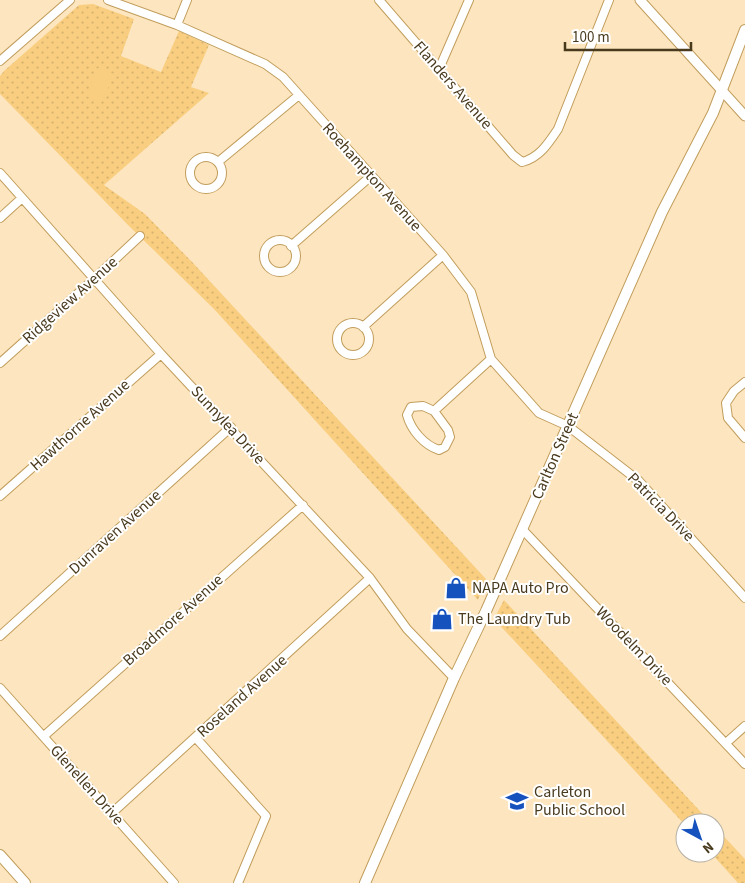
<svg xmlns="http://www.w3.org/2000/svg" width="745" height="883" font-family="'Source Sans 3',sans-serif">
<defs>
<pattern id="grass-dots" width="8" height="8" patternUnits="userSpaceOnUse" patternTransform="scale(1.25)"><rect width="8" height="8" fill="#f9ce80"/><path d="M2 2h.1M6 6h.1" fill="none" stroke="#d7b26e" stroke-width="1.8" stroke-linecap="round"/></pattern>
</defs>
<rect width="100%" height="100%" fill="#fde6bf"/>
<path fill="url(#grass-dots)" d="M93,4L134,19L121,56L161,72L179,31L209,45L191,87L209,93L104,185L145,214L193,263L486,579L478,600L214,309L128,225L0,94V76L4,71L79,5Z
M504,600L711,823H685V825L494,619Z
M715,827L745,859V883H738L711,853H715Z"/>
<path fill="#f9ce80" d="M97,68L114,74L102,102L86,96Z"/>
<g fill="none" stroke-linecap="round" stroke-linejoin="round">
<g stroke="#c19d5c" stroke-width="10">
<path id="minor" d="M108,0L177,25L265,64L283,77L443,255L471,292L491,359L539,413L568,426L639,481L745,598
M379,0L513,155L522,162C539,158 548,144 558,129L609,0
M177,25L187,0
M0,61L70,0
M439,69L469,0
M190 173a16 16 0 1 1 32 0a16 16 0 1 1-32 0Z
M218,162L299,95
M0,173L161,354L370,578L407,629L454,678
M0,218L22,198
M264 256a16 16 0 1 1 32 0a16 16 0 1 1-32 0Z
M291,246L371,176
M337 339a16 16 0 1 1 32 0a16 16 0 1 1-32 0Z
M363,327L443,255
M0,363L94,279L140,236
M745,382L734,391L726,403L728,418L745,438
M434,411L448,430L450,437L445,447L439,450C424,445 411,430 407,415L411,407L423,406L434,411L491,359
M0,496L161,354
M522,529L745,764
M0,636L231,427
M0,688L174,883
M44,736L303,505
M196,738L266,816L238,883
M726,743L745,726
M112,813L370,578"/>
</g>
<g stroke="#c19d5c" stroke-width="11">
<path id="tertiary" d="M640,0L745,116"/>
</g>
<g stroke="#c19d5c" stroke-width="12">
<path id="secondary" d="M0,855L25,883
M365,883L454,678L486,611L662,212L713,113L745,30"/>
</g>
<use href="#minor" stroke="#fff" stroke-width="8"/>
<use href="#tertiary" stroke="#fff" stroke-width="9"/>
<use href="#secondary" stroke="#fff" stroke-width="10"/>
</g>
<defs>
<g id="shop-bare" transform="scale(1.725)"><path d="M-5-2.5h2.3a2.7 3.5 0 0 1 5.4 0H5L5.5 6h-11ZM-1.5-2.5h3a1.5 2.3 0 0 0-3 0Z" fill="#1552be" stroke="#fff" stroke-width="2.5" paint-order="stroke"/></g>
<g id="school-bare" transform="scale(1.725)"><path d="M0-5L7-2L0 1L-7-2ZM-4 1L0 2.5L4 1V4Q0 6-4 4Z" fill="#1552be" stroke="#fff" stroke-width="2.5" paint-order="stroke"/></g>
</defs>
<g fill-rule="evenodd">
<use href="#shop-bare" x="456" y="588"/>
<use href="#shop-bare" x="442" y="619"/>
<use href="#school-bare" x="517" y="801"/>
</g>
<g text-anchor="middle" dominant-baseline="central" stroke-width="4" stroke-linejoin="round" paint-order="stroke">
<g font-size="16" fill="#493a1e" stroke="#fff">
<text transform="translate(453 85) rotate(49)">Flanders Avenue</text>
<text transform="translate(372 177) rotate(48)">Roehampton Avenue</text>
<text transform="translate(70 300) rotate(-42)">Ridgeview Avenue</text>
<text transform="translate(80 425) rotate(-42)">Hawthorne Avenue</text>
<text transform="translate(228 425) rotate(47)">Sunnylea Drive</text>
<text transform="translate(555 456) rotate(-66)">Carlton Street</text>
<text transform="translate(661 507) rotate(46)">Patricia Drive</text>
<text transform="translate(115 532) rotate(-42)">Dunraven Avenue</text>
<text transform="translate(173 620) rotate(-42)">Broadmore Avenue</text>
<text transform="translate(634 646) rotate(46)">Woodelm Drive</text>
<text transform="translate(242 696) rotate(-42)">Roseland Avenue</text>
<text transform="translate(87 785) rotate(48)">Glenellen Drive</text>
</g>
<g font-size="16" fill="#493a1e" stroke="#fff" text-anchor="start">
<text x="472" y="588">NAPA Auto Pro</text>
<text x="458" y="619">The Laundry Tub</text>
<text x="534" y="792">Carleton<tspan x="534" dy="18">Public School</tspan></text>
</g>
</g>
<g transform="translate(700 838) rotate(140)"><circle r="24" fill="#ffffff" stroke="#b6b0a5"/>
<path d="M0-4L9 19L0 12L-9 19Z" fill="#1552be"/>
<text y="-8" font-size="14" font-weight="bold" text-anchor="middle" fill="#493a1e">N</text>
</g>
<path d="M565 42v8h126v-8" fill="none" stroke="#493a1e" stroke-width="2.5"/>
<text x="572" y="42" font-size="15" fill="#493a1e" stroke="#ffffff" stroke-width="4" paint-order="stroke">100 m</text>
</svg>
